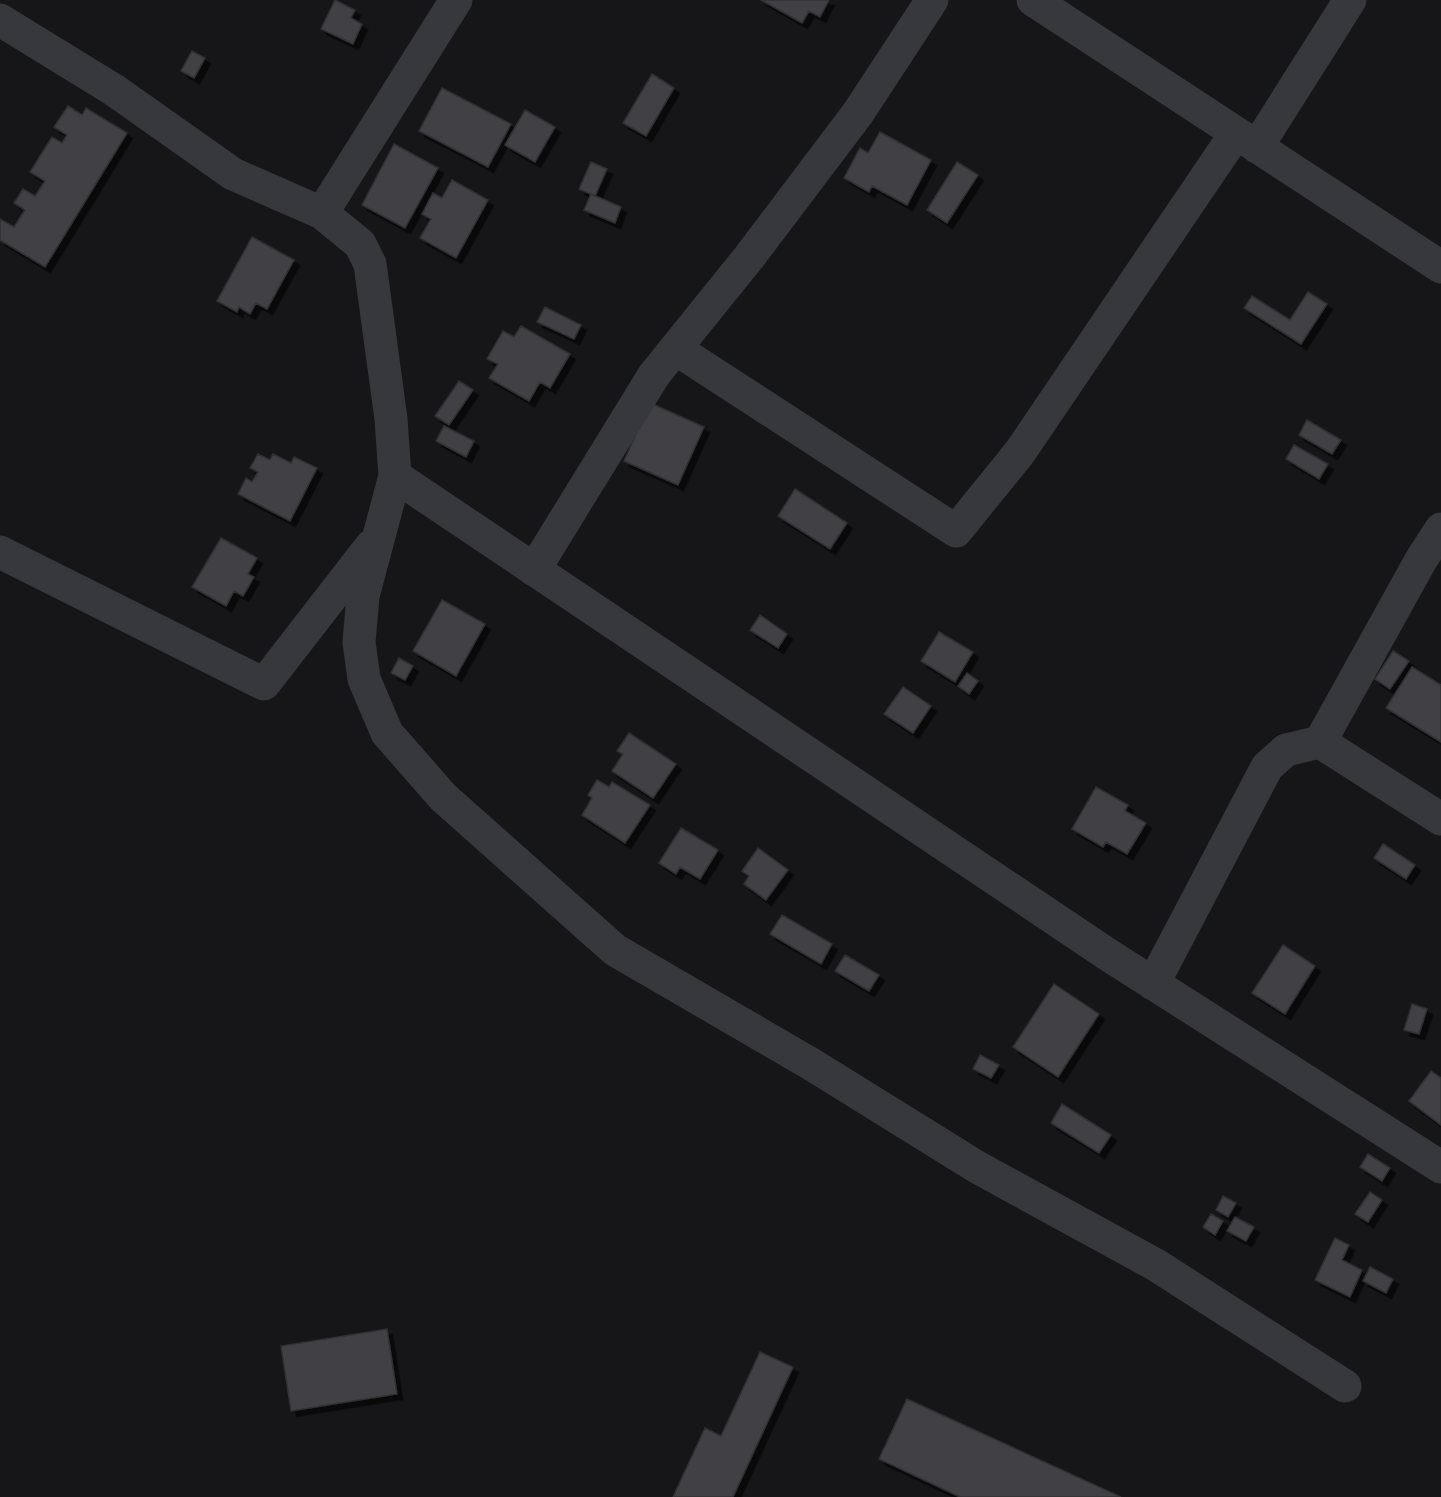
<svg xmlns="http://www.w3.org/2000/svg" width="1441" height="1497" viewBox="0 0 1441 1497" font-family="Karla,sans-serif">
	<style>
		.building { fill: #404145; stroke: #303034; stroke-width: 1.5; filter: url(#shadow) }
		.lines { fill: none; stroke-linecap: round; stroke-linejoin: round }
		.minor { stroke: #37383d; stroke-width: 33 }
	</style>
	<defs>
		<filter id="shadow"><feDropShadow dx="5.5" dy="5.5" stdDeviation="0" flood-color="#0009"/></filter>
	</defs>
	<rect width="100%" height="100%" fill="#161618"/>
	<path class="building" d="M335,0L355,10L351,18L362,24L353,44L321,29Z
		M761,0H829L820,17L809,11L802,23Z
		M192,51L205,58L194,78L181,71Z
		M652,74L674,88L646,136L623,123Z
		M442,88L511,124L488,167L419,131Z
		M68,106L82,115L86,108L127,133L45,267L0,240V219L14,227L25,210L14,203L23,189L35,196L45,181L30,172L52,137L62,143L67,135L54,127Z
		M525,110L555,127L535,162L505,145Z
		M880,132L931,160L907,205L872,186L869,192L844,178L860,148L868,153Z
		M394,144L438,168L405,228L362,205Z
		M591,162L607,169L595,196L579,189Z
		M957,162L978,175L947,223L927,210Z
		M452,180L488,200L456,258L420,238L431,219L422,214L433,193L442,198Z
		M591,194L621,207L615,223L584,210Z
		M252,237L294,260L267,309L256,303L250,314L239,307L237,312L217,301Z
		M1308,292L1327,304L1301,344L1244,308L1252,296L1290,320Z
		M545,307L581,325L574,339L537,322Z
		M521,326L570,354L550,388L540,382L529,401L489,378L498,364L487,359L503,331L514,337Z
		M459,381L473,390L449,425L435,416Z
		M650,403L704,427L678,485L624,461Z
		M1307,420L1341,440L1332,454L1299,435Z
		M444,426L474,441L466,457L436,441Z
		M1294,445L1328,464L1319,479L1286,459Z
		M258,454L270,460L273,454L291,463L294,457L317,468L290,521L238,494L246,478L252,482L258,472L250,468Z
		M795,489L847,523L830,549L778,516Z
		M221,538L257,558L248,574L254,577L243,596L234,591L226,606L192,587Z
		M442,600L485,624L456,676L413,651Z
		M760,615L787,634L778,648L750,630Z
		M939,632L973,652L955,682L921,661Z
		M1393,651L1409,661L1390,689L1375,679Z
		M399,658L413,666L405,680L391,673Z
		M1412,667L1441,685V742L1386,708Z
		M967,673L978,681L969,694L958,686Z
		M903,687L931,706L913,733L884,714Z
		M629,733L676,764L653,798L612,771L623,754L617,751Z
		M597,780L609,787L612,782L650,805L625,843L582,815L592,798L588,795Z
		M1096,787L1128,805L1125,811L1146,823L1127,854L1106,842L1103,847L1072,829Z
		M681,828L718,850L700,879L680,867L676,874L659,863Z
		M1383,844L1415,865L1406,879L1374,858Z
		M758,848L788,870L766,900L744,884L749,876L742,871Z
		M782,915L832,944L821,964L770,934Z
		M1283,945L1315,966L1285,1014L1252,993Z
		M845,955L879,975L869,991L835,971Z
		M1054,984L1099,1014L1058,1077L1013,1047Z
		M1412,1004L1427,1009L1419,1034L1404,1030Z
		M980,1055L999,1065L991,1078L973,1069Z
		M1431,1071L1441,1078V1125L1409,1101Z
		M1062,1104L1111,1135L1099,1153L1051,1123Z
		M1368,1154L1390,1168L1382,1181L1360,1167Z
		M1370,1192L1382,1200L1368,1222L1355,1214Z
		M1223,1196L1236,1203L1228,1217L1216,1210Z
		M1211,1214L1223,1221L1215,1235L1203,1227Z
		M1235,1217L1254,1227L1246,1241L1227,1231Z
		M1335,1238L1349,1245L1342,1260L1362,1270L1350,1297L1315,1280Z
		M1370,1267L1393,1279L1386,1293L1363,1281Z
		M387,1329L397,1394L291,1411L281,1346Z
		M760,1352L793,1367L733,1497H673L705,1428L721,1436Z
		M907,1399L1121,1497H960L879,1459Z"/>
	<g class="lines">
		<path class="minor" d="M1033,0L1441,267
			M0,20L114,90L233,174L322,213L360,244L370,264L391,419L395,476L363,596L359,642L364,679L387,733L443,797L615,950L811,1064L977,1167L1156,1265L1345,1386
			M1257,147L1350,0
			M322,213L456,0
			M676,349L956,531L1020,452L1236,133
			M395,476L1107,954L1441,1167
			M0,552L264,684L371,546
			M534,570L654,375L750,256L858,113L932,0
			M1320,742L1441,819
			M1153,984L1267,767L1286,750L1320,742L1421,560L1441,529"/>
	</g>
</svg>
